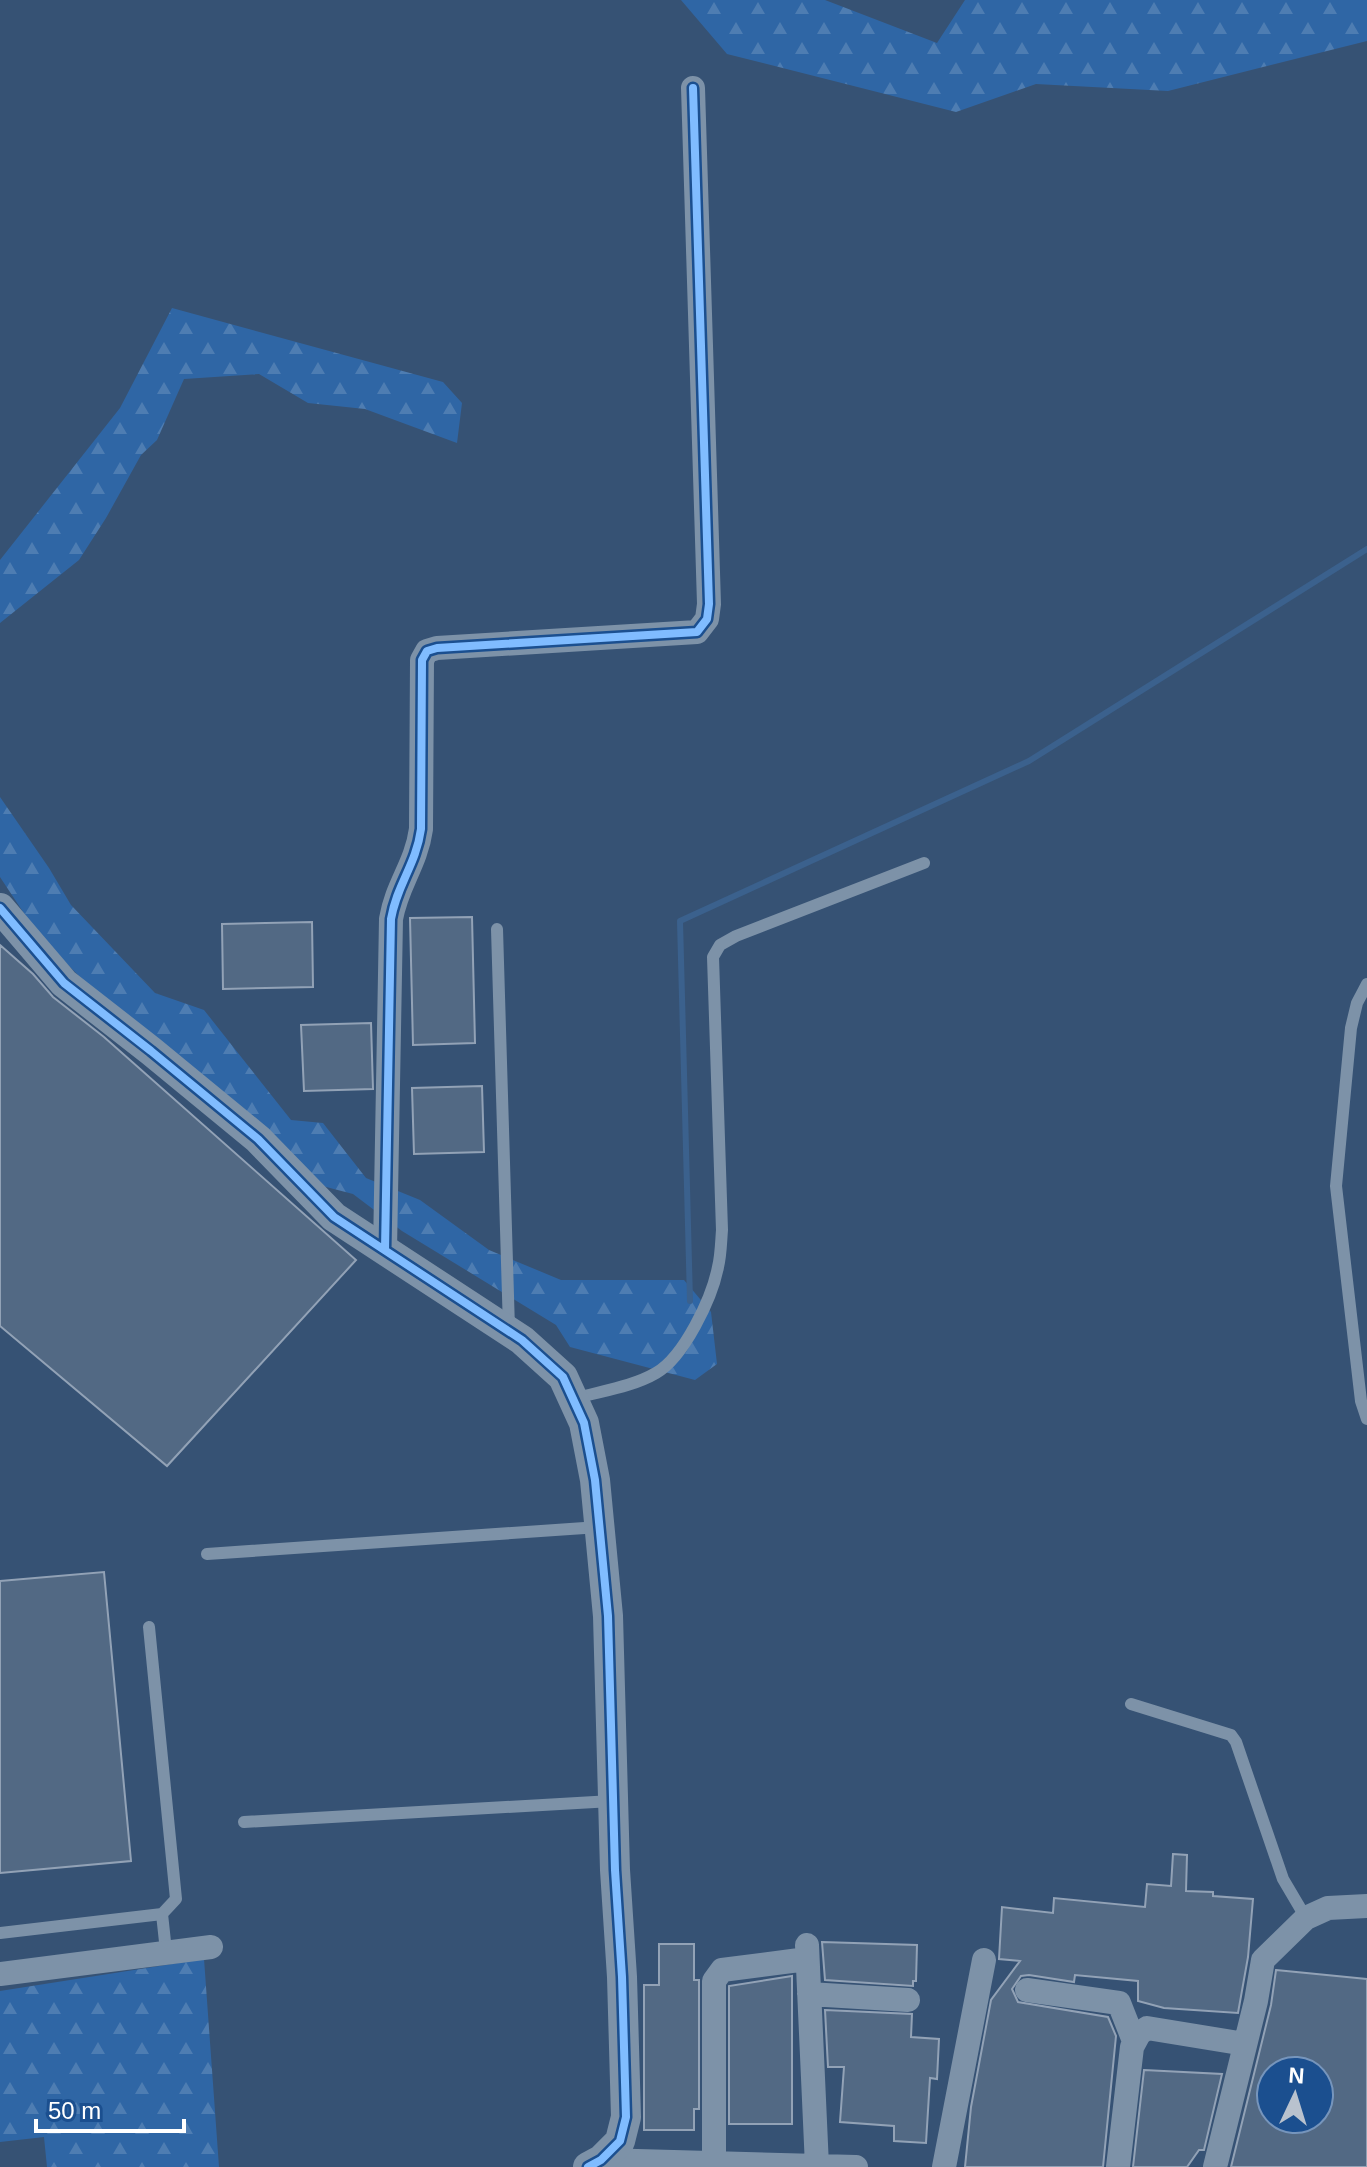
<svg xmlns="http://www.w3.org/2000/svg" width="1367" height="2167" viewBox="0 0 1367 2167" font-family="Arial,sans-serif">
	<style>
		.forest { fill: url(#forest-firs) }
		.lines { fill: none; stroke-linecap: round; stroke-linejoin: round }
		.stream { stroke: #3b618d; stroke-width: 6 }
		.building { fill: #526984; stroke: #92a2b6; stroke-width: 2; fill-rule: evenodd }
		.service { stroke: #7d92a8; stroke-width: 12 }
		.minor { stroke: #7d92a8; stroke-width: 24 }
		.tertiary { stroke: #7d92a8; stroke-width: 30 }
		.cycleway-casing { stroke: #1b4f8f; stroke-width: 13 }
		.cycleway { stroke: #80bcff; stroke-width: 8 }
	</style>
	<defs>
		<pattern id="forest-firs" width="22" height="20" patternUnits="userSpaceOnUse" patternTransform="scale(2)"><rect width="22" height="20" fill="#2f66a5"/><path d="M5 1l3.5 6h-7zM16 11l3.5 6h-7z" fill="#4e7db2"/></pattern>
	</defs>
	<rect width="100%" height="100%" fill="#365274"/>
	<path class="forest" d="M681,0H825L937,43L965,0H1367V41L1168,91L1036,84L956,112L727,54Z
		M172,308L443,382L462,403L457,443L365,409L308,403L259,374L184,379L157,440L141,455L106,518L79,560L0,623V560L120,408Z
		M0,797L49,868L71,905L155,993L204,1010L291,1120L323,1123L366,1178L420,1200L489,1250L561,1280H684L711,1312L717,1364L695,1380L570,1347L556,1325L402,1231L353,1194L311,1183L115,1012L39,936L0,877Z
		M204,1959L219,2167H47L44,2137L0,2142V1991Z"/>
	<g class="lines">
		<path class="stream" d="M690,1301L680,921L1029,761L1367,549"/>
	</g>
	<path class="building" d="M472,917L475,1043L413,1045L410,918Z
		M312,922L313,987L223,989L222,924Z
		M0,945L33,974L53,997L104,1037L356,1260L167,1466L0,1326Z
		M371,1023L373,1089L304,1091L301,1025Z
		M482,1086L484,1152L414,1154L412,1088Z
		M104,1572L131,1861L0,1873V1581Z
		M1173,1854L1187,1855L1186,1891L1213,1892V1896L1253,1899L1248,1957L1238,2013L1164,2008L1138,2001V1981L1075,1975L1074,1982L1029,1975L1021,1976L1012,1989L1018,2002L1108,2017L1116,2036L1103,2167H965L971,2107L991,2000L1020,1961L999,1959L1002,1907L1053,1913L1054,1898L1145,1907L1147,1884L1171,1886Z
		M822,1942L917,1945L916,1981H913V1986L825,1980Z
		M659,1944H694V1980H699V2109H694V2130H644V1985H659Z
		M1276,1970L1367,1979V2167H1231L1271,2005ZM1271,2071H1319V2119H1271Z
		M792,1976V2124H729V1986Z
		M825,2010L912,2014L911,2037L939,2039L937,2079L930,2078L926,2143L894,2141V2126L840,2122L844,2067H828Z
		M1144,2070L1222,2074L1204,2150H1199L1187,2167H1133Z"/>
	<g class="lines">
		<path class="service" d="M497,929L509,1329
			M1367,984L1357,1003L1351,1028L1336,1186L1361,1401L1367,1419
			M573,1399C601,1391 632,1387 656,1373C684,1357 712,1298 718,1267C721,1255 721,1242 722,1230L713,957L720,945L736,936L924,863
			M207,1554L599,1527
			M149,1627L176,1899L162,1914L166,1951
			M1131,1704L1231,1735L1236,1742L1283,1879L1306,1918
			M244,1822L612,1801
			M0,1933L162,1914"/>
		<path class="minor" d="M385,1250L391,919C397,884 416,865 421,829L422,660L427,651L437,648L697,632L707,619L709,604L693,88
			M807,1945L817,2166
			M0,1974L211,1947
			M1027,1990L1119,2003L1134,2041
			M809,1994L908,2000
			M601,2160L856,2167
			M714,2163V1981L722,1970L807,1959
			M944,2167L984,1960
			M1118,2167L1132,2047L1139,2034L1147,2028L1245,2044
			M1215,2167L1256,2001L1263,1960L1306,1918L1328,1908L1367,1906"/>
		<path class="tertiary" d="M0,908L64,983L151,1051L258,1139L334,1217L522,1340L563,1377L584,1423L595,1480L608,1616L615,1870L622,1977L626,2117L620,2141L601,2160L588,2167"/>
		<g class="cycleway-casing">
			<path id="cycleway" d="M0,908L64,983L151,1051L258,1139L334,1217L522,1340L563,1377L584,1423L595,1480L608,1616L615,1870L622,1977L626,2117L620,2141L601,2160L588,2167
				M385,1250L391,919C397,884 416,865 421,829L422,660L427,651L437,648L697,632L707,619L709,604L693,88"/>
		</g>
		<use href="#cycleway" class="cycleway"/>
	</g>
	<g transform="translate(1295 2095) rotate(4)"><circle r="38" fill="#1b4f8f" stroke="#7695bc" stroke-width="2"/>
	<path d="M0-6L14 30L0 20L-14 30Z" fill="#b9c2ce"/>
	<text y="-12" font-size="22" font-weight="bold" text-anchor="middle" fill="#ffffff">N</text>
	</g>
	<path d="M36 2119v12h148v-12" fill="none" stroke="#ffffff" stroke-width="4"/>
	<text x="48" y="2119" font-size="24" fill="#ffffff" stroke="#1b4f8f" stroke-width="6" paint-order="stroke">50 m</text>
</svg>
